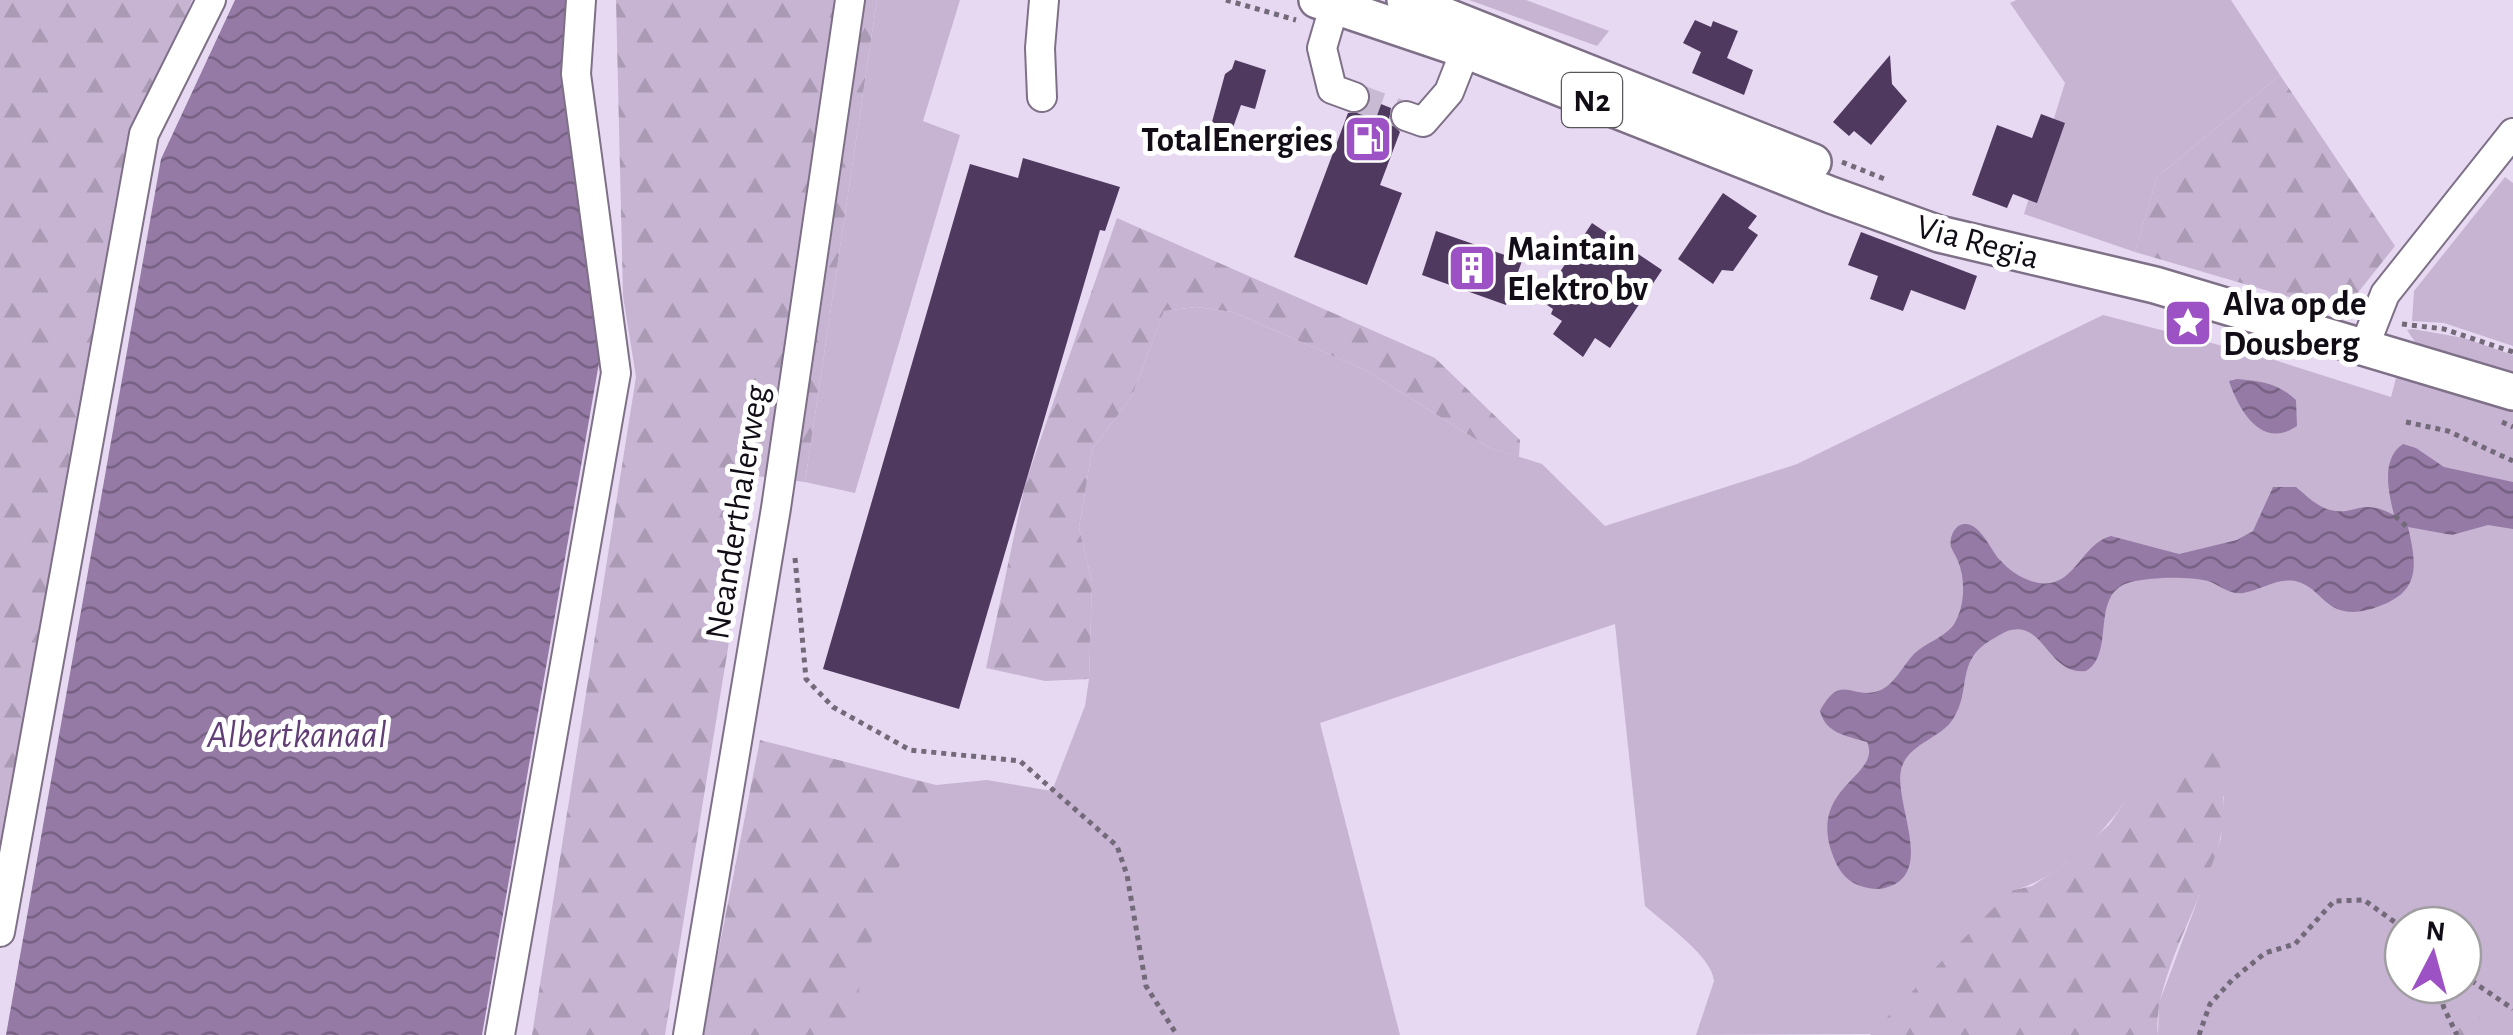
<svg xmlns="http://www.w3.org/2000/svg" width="2513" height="1035" viewBox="0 0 2513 1035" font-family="'Alegreya Sans',sans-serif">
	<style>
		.grass { fill: #c7b4d3; fill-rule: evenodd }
		.forest { fill: url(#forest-firs) }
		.water { fill: url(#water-waves) }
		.building { fill: #50395f }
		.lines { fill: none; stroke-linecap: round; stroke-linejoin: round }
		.minor-tunnel { stroke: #c8bad2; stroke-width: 28; stroke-dasharray: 28 14; stroke-linecap: butt }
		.minor-casing { stroke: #7e7087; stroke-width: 32 }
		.major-casing { stroke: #7e7087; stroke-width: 40 }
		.path { stroke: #726979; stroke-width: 5; stroke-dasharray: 5 5; stroke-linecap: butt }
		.minor { stroke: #fff; stroke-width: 28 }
		.major { stroke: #fff; stroke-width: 35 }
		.labels { text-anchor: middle; stroke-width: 10; stroke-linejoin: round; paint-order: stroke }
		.shield { fill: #fff; stroke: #58555b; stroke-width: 2.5 }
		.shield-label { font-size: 32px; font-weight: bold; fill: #110c15 }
		.poi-label { font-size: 35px; font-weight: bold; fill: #110c15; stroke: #fff; text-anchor: start }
		.street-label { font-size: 35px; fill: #110c15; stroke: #fff }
		.water-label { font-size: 38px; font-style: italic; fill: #623e77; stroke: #fff }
	</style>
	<defs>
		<pattern id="forest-firs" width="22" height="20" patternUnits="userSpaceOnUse" patternTransform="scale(2.5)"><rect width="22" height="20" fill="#c7b4d3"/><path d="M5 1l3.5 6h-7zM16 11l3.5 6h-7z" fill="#aa9ab4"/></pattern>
		<pattern id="water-waves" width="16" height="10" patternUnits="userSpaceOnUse" patternTransform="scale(2.5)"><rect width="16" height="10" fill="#947aa4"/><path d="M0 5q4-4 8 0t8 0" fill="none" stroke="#776284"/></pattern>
	</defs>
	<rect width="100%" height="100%" fill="#e8d9f3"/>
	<path class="grass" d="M877,0H960L923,121L960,135L855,493L805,482Z
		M1469,0H1526L1609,31L1597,46Z
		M2016,0H2231L2280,75L2157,177L2135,252L2024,214L2065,83L2010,3Z
		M2505,177L2513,183V346L2444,323L2412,321L2414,291Z
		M1196,307L1233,312L1367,371L1488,447L1542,464L1605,526L1797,464L2103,315L2262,356L2391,397L2400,363L2513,407V1035H2158L2159,1003L2221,838L2224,796L2124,803C2097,841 2056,879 2010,892L1874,1034L1696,1035L1714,981C1712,956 1665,924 1645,906L1615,624L1320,723L1400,1035H849L864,858L936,785L987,780L1052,791L1085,706L1089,679L1092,582L1079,528L1092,450L1132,396L1164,311ZM2403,925H2463V985H2403Z
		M2413,329L2464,338L2513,355V378L2419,348L2407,330Z"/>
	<path class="forest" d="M0,0H192L132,151L0,891Z
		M616,0H877L805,482L756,476L665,1035H532L636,377L623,296Z
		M2280,75L2395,246L2349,304L2296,299L2135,252L2157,177Z
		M1117,218L1435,358L1520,440L1519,457L1488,447L1367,371L1233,312L1196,307L1164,311L1132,396L1092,450L1079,528L1092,582L1089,679L1045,681L986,668L1025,484Z
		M760,740L936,785C898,865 861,946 852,1035H702Z
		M2202,746L2218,749C2222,780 2228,812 2219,843C2205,896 2151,984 2158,1035H1870L2010,891L2032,886L2065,864L2109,825L2124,803Z
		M2445,985L2499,1035H2457L2444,1008Z"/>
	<path class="water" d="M235,0H567L564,73L600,357L482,1035H6L161,159Z
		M2237,379C2261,381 2278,383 2296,400L2297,426C2262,450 2239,411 2229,381Z
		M2403,444L2416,448L2444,467L2513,482V529L2488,525L2452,535L2408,527C2417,566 2421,592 2377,607C2366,611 2352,614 2340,610C2322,604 2315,585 2295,581C2276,578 2261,590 2243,593C2229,595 2220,585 2208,581C2187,576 2152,577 2131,582C2088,593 2117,653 2086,671C2049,676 2044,622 2011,630C2005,631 1997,637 1991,640C1955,661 1972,690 1953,719C1942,737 1912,743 1903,764C1888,795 1940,874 1885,888C1874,891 1859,887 1849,880C1839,872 1834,860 1830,847C1813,785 1882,775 1867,742C1847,736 1826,734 1820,711C1841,672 1851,700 1878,691C1894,686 1903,665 1915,653C1926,643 1942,638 1952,627C1965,610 1966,580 1958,561C1956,556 1953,552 1951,547C1949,538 1954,525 1964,524C1980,522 1991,551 2000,560C2009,570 2019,577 2031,581C2074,595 2078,545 2111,536L2179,554L2237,540L2253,531L2273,487H2296C2307,496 2316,506 2330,510C2358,516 2359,497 2394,515C2389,494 2380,459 2403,444Z"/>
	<path class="building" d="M1695,20L1711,27L1713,21L1738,31L1727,58L1753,70L1744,95L1692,73L1701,52L1683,43Z
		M1890,55L1892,84L1907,101L1871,145L1854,131L1849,136L1833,122Z
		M1235,60L1266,70L1255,109L1241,105L1229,139L1209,133L1225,74L1232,69Z
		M1371,100L1391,108L1389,120L1400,132L1380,185L1402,193L1367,285L1294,257L1348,113L1364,111Z
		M2041,114L2065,123L2037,203L2013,194L2007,208L1972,195L1997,125L2032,138Z
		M1023,158L1120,187L1105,231L1100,230L959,709L823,669L970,164L1018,178Z
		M1723,193L1757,216L1748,228L1758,235L1733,271L1722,270L1713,284L1678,259Z
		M1592,223L1662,270L1610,348L1595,338L1583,357L1553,334L1562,321L1551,314L1553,309L1541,301Z
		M1436,231L1522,261L1506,305L1422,275Z
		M1861,232L1977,276L1965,310L1911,290L1903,311L1870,299L1878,276L1848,265Z"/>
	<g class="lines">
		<path class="minor-tunnel" d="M1354,97L1406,116"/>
		<g class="minor-casing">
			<path id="minor" d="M1336,0L1322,48L1332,89L1354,97
				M1042,97L1040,48L1044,0
				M1406,116L1423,122L1449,92L1473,31
				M2365,345L2385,294L2513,133
				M0,932L144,134L211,0
				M500,1035L616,373L576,74L581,0
				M688,1035L776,508L850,0"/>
		</g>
		<g class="major-casing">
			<path id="major" d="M1317,0L1465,50L1831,195L1939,234L2155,285L2513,392
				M1405,0L1813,162"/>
		</g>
		<path class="path" d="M1226,0L1296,20
			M1842,162L1887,180
			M2402,324L2444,329L2513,352
			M2406,422L2448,431L2513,461
			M2502,422L2513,427
			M2395,516L2407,527
			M795,558L806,679L833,707L910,750L1020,761L1117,846L1127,875L1146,986L1177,1035
			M2463,975L2513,1009
			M2437,985L2444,1008L2457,1035
			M2199,1035L2210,1004L2232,980L2265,953L2295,944L2334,901L2364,900L2403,928"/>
		<use href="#minor" class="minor"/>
		<use href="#major" class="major"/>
	</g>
	<defs>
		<g id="fuel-square" transform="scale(2.5)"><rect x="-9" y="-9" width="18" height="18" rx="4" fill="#9c51c4" stroke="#fff"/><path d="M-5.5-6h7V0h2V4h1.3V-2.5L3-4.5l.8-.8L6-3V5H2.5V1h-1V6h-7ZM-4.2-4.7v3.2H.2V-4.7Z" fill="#fff"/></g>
		<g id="building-square" transform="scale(2.5)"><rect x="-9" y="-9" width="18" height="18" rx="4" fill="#9c51c4" stroke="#fff"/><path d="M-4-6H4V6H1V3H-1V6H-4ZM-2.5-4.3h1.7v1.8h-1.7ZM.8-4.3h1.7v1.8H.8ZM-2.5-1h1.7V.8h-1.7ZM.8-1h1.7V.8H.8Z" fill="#fff"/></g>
		<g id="sight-square" transform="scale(2.5)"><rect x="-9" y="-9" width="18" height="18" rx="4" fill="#9c51c4" stroke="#fff"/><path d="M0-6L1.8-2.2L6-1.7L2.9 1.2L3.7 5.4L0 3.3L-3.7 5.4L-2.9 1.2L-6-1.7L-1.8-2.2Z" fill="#fff"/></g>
	</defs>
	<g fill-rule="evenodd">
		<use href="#fuel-square" x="1368" y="139"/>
		<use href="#building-square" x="1472" y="268"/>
		<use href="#sight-square" x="2188" y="323"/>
	</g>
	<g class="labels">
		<rect class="shield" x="1562" y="73" width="60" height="54" rx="8"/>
		<g class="shield-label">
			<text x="1592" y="111">N2</text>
		</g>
		<g class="poi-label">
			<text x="1333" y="151" text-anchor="end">TotalEnergies</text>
			<text x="1507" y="260">Maintain<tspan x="1507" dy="40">Elektro bv</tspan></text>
			<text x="2223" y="315">Alva op de<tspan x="2223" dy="40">Dousberg</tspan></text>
		</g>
		<g class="street-label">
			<text transform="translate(1978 241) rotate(15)" y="12">Via Regia</text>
			<text transform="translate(736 512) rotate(-81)" y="12">Neanderthalerweg</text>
		</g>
		<g class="water-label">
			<text x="297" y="747">Albertkanaal</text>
		</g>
	</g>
	<g transform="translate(2433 955) rotate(6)"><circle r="48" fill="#ffffff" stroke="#a09ea1" stroke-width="2.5"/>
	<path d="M0-8L18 38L0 25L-18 38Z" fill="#9c51c4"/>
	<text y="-15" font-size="28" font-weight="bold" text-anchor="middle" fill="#110c15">N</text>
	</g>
</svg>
